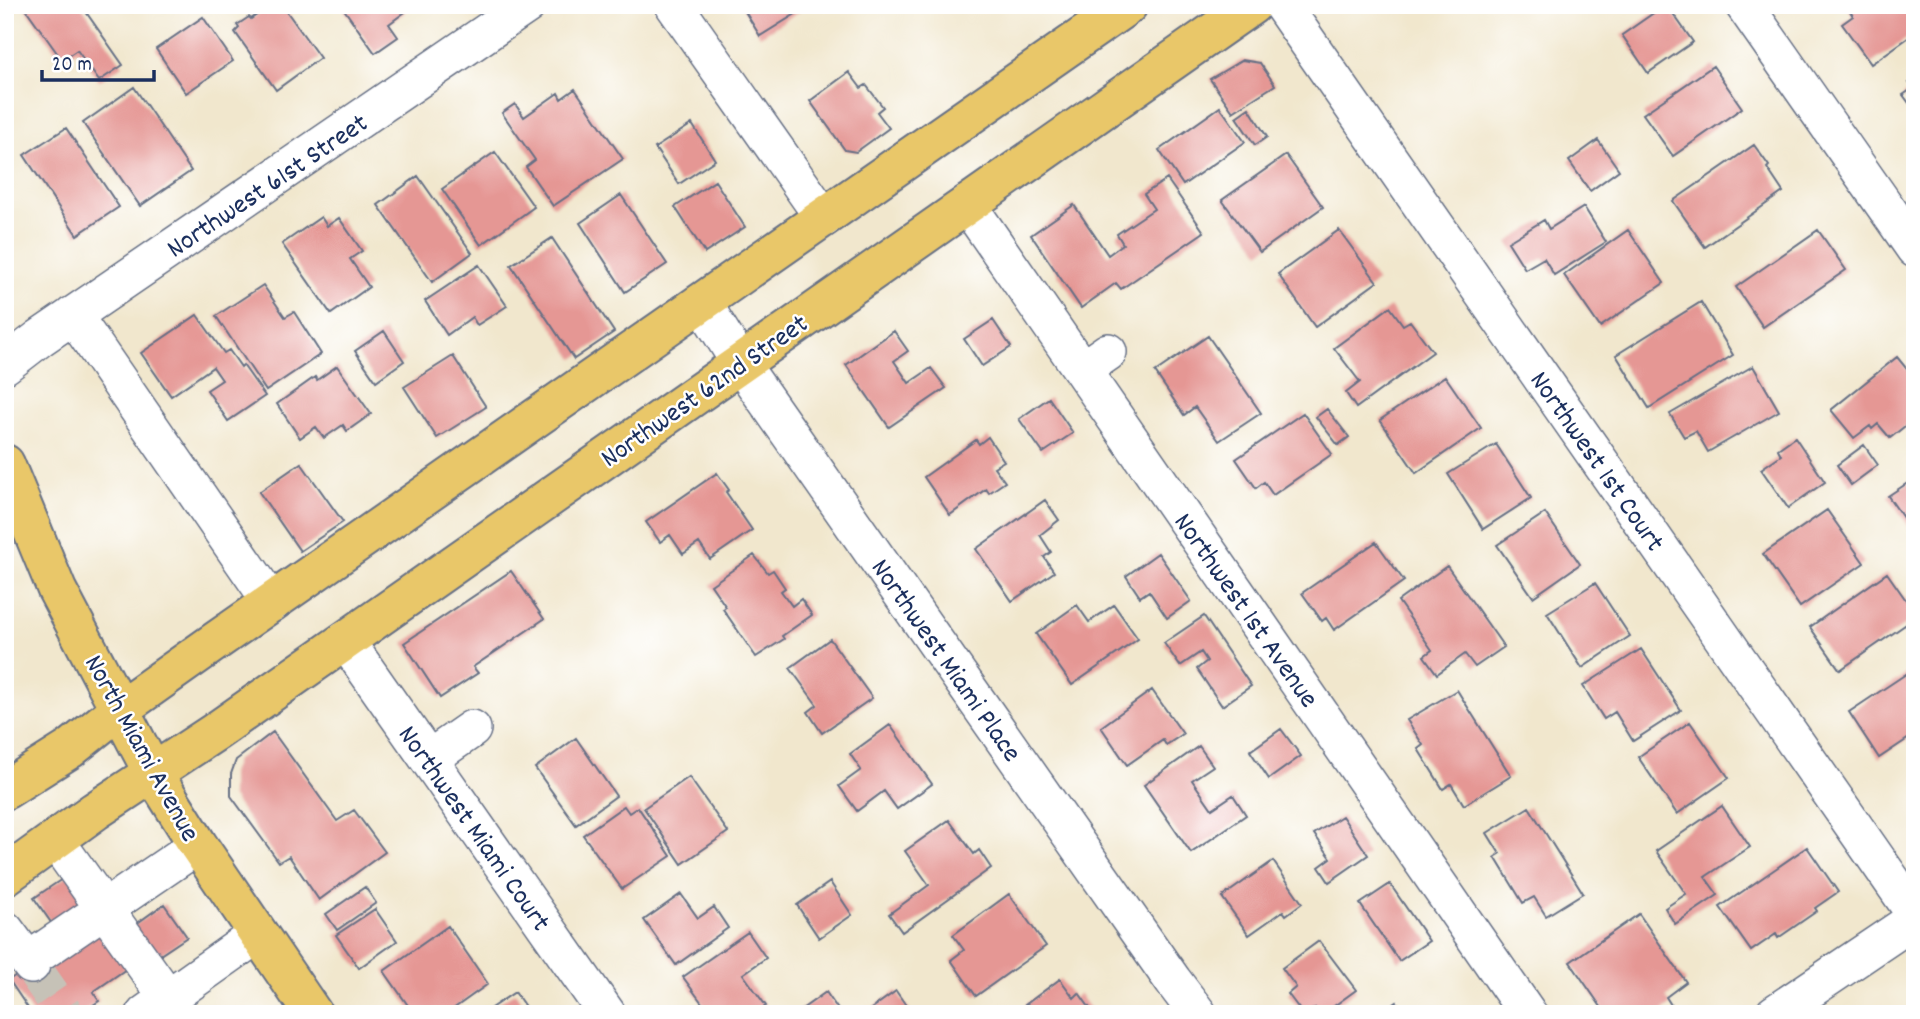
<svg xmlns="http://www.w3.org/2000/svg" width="1920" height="1019" viewBox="0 0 1920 1019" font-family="Dekko,sans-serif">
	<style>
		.building { fill: #e59794 }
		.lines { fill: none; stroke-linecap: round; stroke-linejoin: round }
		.minor-tunnel { stroke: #c6c2b7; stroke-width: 37; stroke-dasharray: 37 18; stroke-linecap: butt }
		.minor-casing { stroke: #666f85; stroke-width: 40 }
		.major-casing { stroke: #666f85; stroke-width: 42 }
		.minor { stroke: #fff; stroke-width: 37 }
		.major { stroke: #e9c769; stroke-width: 38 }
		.labels { text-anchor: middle; stroke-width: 5; stroke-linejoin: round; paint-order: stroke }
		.street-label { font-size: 28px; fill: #1b2f5e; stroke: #fff }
	</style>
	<rect width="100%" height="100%" fill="#fff"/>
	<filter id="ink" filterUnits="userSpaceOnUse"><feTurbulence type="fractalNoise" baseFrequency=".0143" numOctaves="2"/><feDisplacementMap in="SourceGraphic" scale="14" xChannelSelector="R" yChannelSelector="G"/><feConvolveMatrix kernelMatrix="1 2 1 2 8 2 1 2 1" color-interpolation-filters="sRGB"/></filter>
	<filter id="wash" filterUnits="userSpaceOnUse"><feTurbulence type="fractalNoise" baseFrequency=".00686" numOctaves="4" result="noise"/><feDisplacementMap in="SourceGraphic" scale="28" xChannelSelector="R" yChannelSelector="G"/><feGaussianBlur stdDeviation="1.57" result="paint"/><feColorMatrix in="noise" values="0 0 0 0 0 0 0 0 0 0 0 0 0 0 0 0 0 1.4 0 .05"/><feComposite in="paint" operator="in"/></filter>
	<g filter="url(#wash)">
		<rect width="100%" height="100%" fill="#f1e7cd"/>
		<g id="blocks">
			<path class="building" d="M23,5H81L123,65L99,81L77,50L62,60Z
				M265,5H282L320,58L276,90L235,32L239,28L237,25L249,17L251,19L267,8Z
				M341,5H400L405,12L389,24L398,37L375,53Z
				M741,5H810L760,36Z
				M1665,5H1667L1693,42L1648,73L1622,35Z
				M1846,5H1915V33L1871,64L1842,24L1853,16Z
				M203,17L233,61L186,93L156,49Z
				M1242,60L1260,63L1275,85L1233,112L1210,79Z
				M1713,66L1742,108L1673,156L1643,114Z
				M849,72L861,88L866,85L883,107L877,112L889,128L856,152L845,150L810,101Z
				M1915,80V111L1903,95L1913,88L1909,83Z
				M134,87L191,171L140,206L83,123Z
				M575,89L623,159L553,206L526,167L535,160L502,113L515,104L524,117L558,93L561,99Z
				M1220,107L1245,142L1183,185L1159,150Z
				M1249,108L1267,137L1255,145L1236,117Z
				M692,124L715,160L679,184L655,148Z
				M66,128L119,207L77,235L24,155Z
				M1598,140L1619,170L1590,191L1569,161Z
				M1754,145L1769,166L1767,168L1783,192L1705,247L1673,201Z
				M495,152L534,207L481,245L442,189Z
				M1286,155L1323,207L1260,252L1222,200Z
				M418,176L472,253L432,282L378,205Z
				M1167,179L1204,232L1121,289L1116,283L1081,308L1031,235L1074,205L1108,255L1123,244L1117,234L1154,209L1144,194Z
				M715,181L745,227L705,253L675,207Z
				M621,195L667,264L625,292L580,223Z
				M1584,207L1606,242L1554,275L1544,258L1525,269L1508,242L1544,220L1549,229Z
				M321,217L327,226L339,218L362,251L350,259L369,287L331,314L282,244Z
				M1339,230L1377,282L1315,327L1278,274Z
				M1628,230L1664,283L1600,327L1564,275Z
				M1818,230L1846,270L1763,327L1736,287Z
				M552,238L614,332L574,359L511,265Z
				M479,265L507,306L477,325L472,317L447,335L425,301Z
				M263,285L285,317L294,312L321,354L266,391L216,316Z
				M1701,302L1733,355L1649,408L1616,355Z
				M1390,307L1403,325L1410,321L1433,352L1356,408L1346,393L1360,382L1334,348Z
				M197,315L224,353L229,350L241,367L243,365L265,396L228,421L207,390L222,380L213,367L171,396L141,353Z
				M993,320L1011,347L982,366L964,339Z
				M384,331L404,361L376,381L355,351Z
				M894,331L908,351L894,361L909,383L931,368L946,388L889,427L846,365Z
				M1208,336L1261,413L1219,441L1195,407L1184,415L1155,372Z
				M453,356L486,407L437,438L404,387Z
				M1897,357L1915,379V418L1890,438L1878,424L1872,429L1870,426L1854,438L1831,410Z
				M337,366L371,414L347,431L343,425L324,438L316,427L300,438L277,404L315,377L317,380Z
				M1753,366L1779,411L1708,452L1696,431L1684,437L1670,414Z
				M1445,376L1481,428L1416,473L1380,420Z
				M1049,398L1073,433L1043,453L1019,419Z
				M1327,409L1349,437L1338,445L1316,417Z
				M1303,413L1332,454L1273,495L1264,482L1256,488L1236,459Z
				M988,437L1004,461L994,467L1005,482L989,493L986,489L950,515L924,477L976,440L979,444Z
				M1795,437L1825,482L1788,508L1761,469L1781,455L1778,449Z
				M1496,444L1531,498L1483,529L1448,474Z
				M1864,445L1878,465L1851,485L1837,465Z
				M301,463L343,522L300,551L259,492Z
				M717,473L729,490L726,492L752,530L710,559L699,543L683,554L670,535L660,542L646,522Z
				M1915,478V535L1888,496Z
				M1045,500L1059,520L1040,535L1051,552L1044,557L1054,572L1012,601L976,549Z
				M1827,510L1864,563L1800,607L1763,554Z
				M1545,513L1580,564L1533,597L1497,545Z
				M1376,542L1404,581L1334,630L1326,618L1322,621L1302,593Z
				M1158,553L1191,601L1167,618L1149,591L1140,597L1126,576Z
				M754,555L768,573L773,570L785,588L781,591L792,606L801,599L812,615L782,636L784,639L756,657L723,609L726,607L711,585Z
				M1447,566L1504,647L1475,667L1465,654L1437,674L1424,656L1432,650L1398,601Z
				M511,571L544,619L473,667L478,673L440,698L404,643Z
				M1887,573L1915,613V618L1840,670L1810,627Z
				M1595,583L1630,636L1582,668L1547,613Z
				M1077,605L1089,622L1114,605L1138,639L1072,685L1036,634Z
				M1204,616L1251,686L1222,706L1197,669L1207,661L1201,652L1180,666L1164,643Z
				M830,639L872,698L822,733L808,712L817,705L790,668Z
				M1641,649L1681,710L1633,741L1615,712L1604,719L1583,686Z
				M1915,668V734L1879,758L1849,712Z
				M1152,690L1183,734L1166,745L1163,740L1127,765L1101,727Z
				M1457,690L1511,776L1464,805L1451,784L1443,789L1418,749L1423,745L1407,720Z
				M1690,722L1729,778L1677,814L1638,757Z
				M890,725L932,784L897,809L884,791L857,811L839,786L861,770L850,754Z
				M1281,729L1301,756L1269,779L1250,751Z
				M273,732L337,821L354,810L385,852L319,900L289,856L279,862L231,796V774L236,760Z
				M576,738L616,796L576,825L535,768Z
				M1199,746L1213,766L1192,780L1212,809L1233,795L1246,815L1191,853L1144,785Z
				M689,777L728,832L682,864L644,808Z
				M624,806L629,813L638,807L671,856L622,889L583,835Z
				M1722,806L1750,847L1705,877L1718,895L1675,924L1665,908L1686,894L1656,851Z
				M1529,807L1583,893L1546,916L1534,897L1523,903L1495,857L1500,854L1487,833Z
				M1342,816L1368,855L1329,882L1319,867L1331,858L1314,834Z
				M949,820L974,854L979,850L991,868L902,932L889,914L929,885L905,851Z
				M1807,847L1838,892L1815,908L1817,911L1778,938L1776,934L1751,951L1720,907Z
				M1273,861L1302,903L1286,915L1283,911L1249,935L1222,897Z
				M68,875L91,907L57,931L34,898Z
				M830,882L852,915L819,938L797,905Z
				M1390,884L1429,941L1399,961L1360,904Z
				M365,887L376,903L337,930L326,914Z
				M681,894L698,918L714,907L728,928L676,965L644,920Z
				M1009,894L1046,946L976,996L951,960L964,950L953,935Z
				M164,904L187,937L154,959L132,927Z
				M375,909L397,941L359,968L336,935Z
				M1639,914L1686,982L1666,997L1671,1005L1658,1014H1606L1570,962Z
				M448,926L488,984L446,1014H414L384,971Z
				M104,930L129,967L93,992L99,1001L80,1014H32L9,980L63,943Z
				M748,932L766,958L743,974L766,1006L754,1014H710L683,977Z
				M1319,941L1356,990L1323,1014H1319L1315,1008L1306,1014H1303L1288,994L1296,987L1282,968Z
				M1060,979L1074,998L1079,993L1094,1014H1031L1025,1005Z
				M896,991L912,1014H864Z
				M515,992L530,1014H495L491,1008Z
				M826,992L841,1014H795Z
				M1397,1002L1406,1014H1380Z"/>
		</g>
	</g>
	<g filter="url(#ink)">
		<use href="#blocks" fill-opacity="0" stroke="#666f85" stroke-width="2"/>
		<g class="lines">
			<path class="minor-tunnel" d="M31,965L65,1014"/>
			<g class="minor-casing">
				<path id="minor" d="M674,5L824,218
					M1282,5L1915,914
					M1744,5L1915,249
					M967,204L1528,1014
					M702,302L740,363L1173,981L1198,1014
					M73,315L272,603
					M5,365L40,338L527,5
					M1082,370L1108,352
					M345,640L607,1014
					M429,759L472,729
					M56,841L168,998
					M5,930L31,965
					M28,961L198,845
					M145,1014L258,934
					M1774,1014L1915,919"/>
			</g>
			<g class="major-casing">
				<path id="major" d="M5,464L57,590L153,773L198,845L313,1014
					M5,790L70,749L120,709L216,641L1128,5
					M5,876L95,811L215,732L1252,5"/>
			</g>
			<use href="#minor" class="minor"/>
			<use href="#major" class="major"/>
		</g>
	</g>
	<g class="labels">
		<g class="street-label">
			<text transform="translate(266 184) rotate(-34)" y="10">Northwest 61st Street</text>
			<text transform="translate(703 389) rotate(-35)" y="10">Northwest 62nd Street</text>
			<text transform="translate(1599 460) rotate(55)" y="10">Northwest 1st Court</text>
			<text transform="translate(1248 609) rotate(55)" y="10">Northwest 1st Avenue</text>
			<text transform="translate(948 659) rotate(55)" y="10">Northwest Miami Place</text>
			<text transform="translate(144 747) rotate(61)" y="10">North Miami Avenue</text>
			<text transform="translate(476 827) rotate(55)" y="10">Northwest Miami Court</text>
		</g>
	</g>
	<rect width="1920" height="1019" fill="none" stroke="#fff" stroke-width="28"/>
	<path d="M42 70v10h112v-10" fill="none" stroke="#1b2f5e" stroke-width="3.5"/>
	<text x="52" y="70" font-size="21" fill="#1b2f5e" stroke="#ffffff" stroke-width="5" paint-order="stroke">20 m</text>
</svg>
